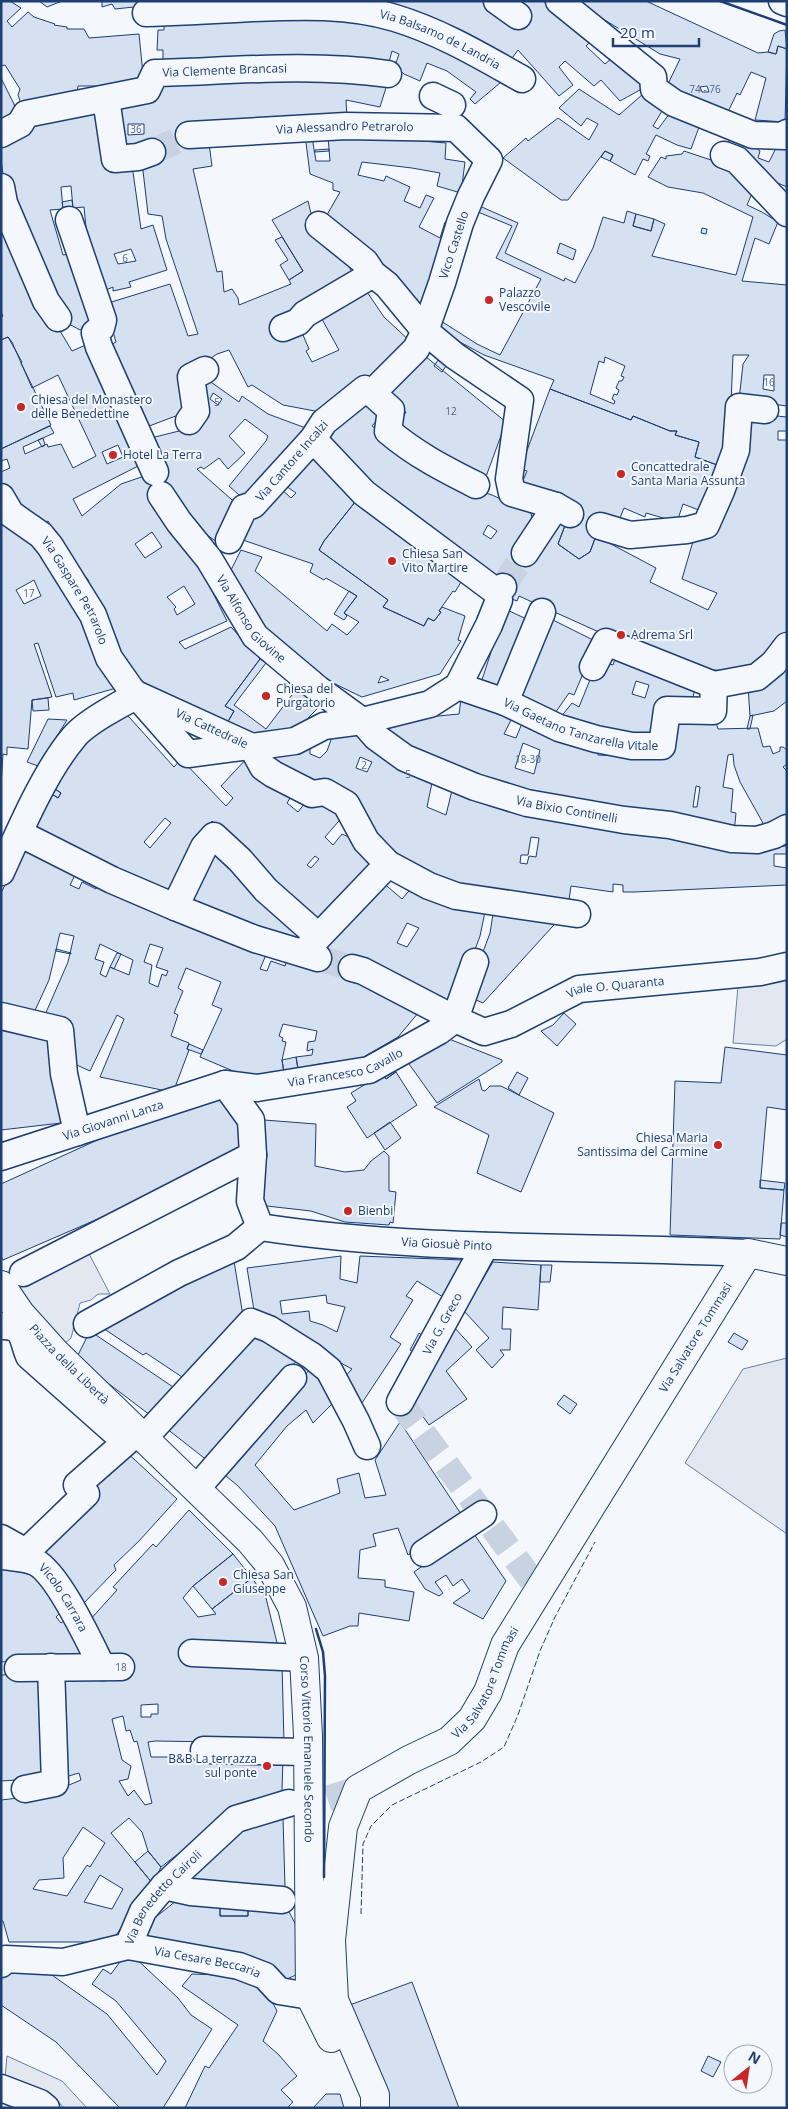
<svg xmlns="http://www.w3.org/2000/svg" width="788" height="2109" viewBox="0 0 788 2109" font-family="'Open Sans',sans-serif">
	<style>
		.parking { fill: #e3e8f0; stroke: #687fa3 }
		.building { fill: #d5e0f0; stroke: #1d3f73; fill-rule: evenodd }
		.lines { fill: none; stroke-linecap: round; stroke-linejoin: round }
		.street-tunnel { stroke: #c9d2e0; stroke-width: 26; stroke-dasharray: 26 13; stroke-linecap: butt }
		.street-casing { stroke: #1d3f73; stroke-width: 29 }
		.secondary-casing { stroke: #1d3f73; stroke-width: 30 }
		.street { stroke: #f4f7fb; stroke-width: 26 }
		.secondary { stroke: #f4f7fb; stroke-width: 28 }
		.fence { stroke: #1d3f73; stroke-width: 1; stroke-dasharray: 6 2.5; stroke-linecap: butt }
		.wall { stroke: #1d3f73; stroke-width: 2.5 }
		.poi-dot { fill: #c62828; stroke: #f4f7fb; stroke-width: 2 }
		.labels { text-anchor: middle; stroke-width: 4; stroke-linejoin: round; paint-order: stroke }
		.number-label { font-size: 10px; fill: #4b6792 }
		.street-label { font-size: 12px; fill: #1d3f73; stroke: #f4f7fb }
		.poi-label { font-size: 12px; fill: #1d3f73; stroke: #f4f7fb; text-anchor: start }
	</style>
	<rect width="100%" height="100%" fill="#f4f7fb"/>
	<path class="parking" d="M787,979V1039L776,1046L733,1043L738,986Z
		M85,1246L110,1294H98L91,1300L80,1303L71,1338L58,1349L9,1281Z
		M787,1358V1534L685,1463L743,1369Z
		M7,2056L62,2081L87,2108H64L55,2098L5,2078Z"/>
	<path class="building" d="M1,1H10L21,8L7,21L12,27L28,12L34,17L55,24L54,25L67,27V29H84L89,38L139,34L144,84L101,95V86H78L76,100L24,112L18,95L20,89L5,65L1,66Z
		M39,1H62L47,7Z
		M102,1H543L590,42L586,46L605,64L611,59L619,62L636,81L640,78L647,86L620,101L601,80L594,86L565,61L559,67L573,85L559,96L518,50L507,65L387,12L153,5L115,9L112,4L102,7Z
		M574,1H646L758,53L768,52L776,54L778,46L787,49L785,122L755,120L766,78L751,72L740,95L737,93L727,114L664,92L680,59L660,54Z
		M164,13L402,23L507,77L475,104L470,99L476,92L447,71L427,63L420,81L404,74L395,66L399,54L392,51L389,62L163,67V50H157L158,30H164Z
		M785,30L787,49L778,46L776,54L768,52L774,34L779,31Z
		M211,74L360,75L388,81L380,107L346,100L347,119L187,126L190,144L209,143L212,166L193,169L217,272L222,271L224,292L232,289L238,298L239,305L291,284L289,280L303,271L272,220L308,201L313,222L309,225L341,255L357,279L293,314L295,318L274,326L278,336L300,328L309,349L306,351L312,362L339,350L318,312L363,286L384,317L412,343L335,407L328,411L324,408L320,412L283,405L252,385L248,387L229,350L217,354L199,366L184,370L189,409L200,404L195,385L208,380L239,402L242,396L268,414L311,430L295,442L301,448L248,503L229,486L266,441L268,436L245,419L229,436L245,453L228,469L219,458L204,469L201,467L197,469L240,507L220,544L182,518L167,492L154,497L192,551L227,621L179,642L185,649L231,627L260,659L225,706L234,711L226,725L195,708L192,712L145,684L143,687L113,660L111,646L100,621L106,615L82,586L89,581L67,553L48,521L41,525L16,509L12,510L1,486V472L10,468L7,459L1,461V449L50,426L54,433L23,447L25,454L47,444L48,447L61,444L73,468L96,456L58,375L32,388L12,342L8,337L1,340V317L3,316L1,312V216L17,245L41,303L51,316L72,351L88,344L146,462L73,499L82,516L121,484L159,471L151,438L187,429L181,414L144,428L107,347L116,342L105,304L170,284L188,336L198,334L166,239L162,216L148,214L142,162L153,159L151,146L117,155L108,114V107L127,98H155L157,78ZM152,532L162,547L145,558L135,544ZM184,586L195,604L177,615L174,609L176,607L167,597Z
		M1,78L14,104L17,120L1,129Z
		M707,86L709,92H702L700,87Z
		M579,89L619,115L643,94L665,106L653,126L658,129L673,109L702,119L691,149L677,145L656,135L646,154L650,156L648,161L643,159L635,175L610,161L613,155L605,151L568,200H561L503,158L526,138L528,141L558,118L589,140L598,124L587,118L581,126L559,108Z
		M99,111L132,165L141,229L153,225L167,270L129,282L131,287L113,291V287L106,290L88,248L84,207L73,208L71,186L61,187L63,209L50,210L63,255L75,253L94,324L80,330L69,324L5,189L1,159V140L28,127Z
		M128,124H144V134L128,135Z
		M735,133L760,151L758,158L769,162L779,142L787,145V187L771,180L726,145Z
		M341,134L446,143L445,159L465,162L461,193L437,186L440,173L412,168L362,162L358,175L384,181L386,176L410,187L404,201L420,208L426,195L434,198L419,227L440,238L445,222L454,225L423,310L323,222L340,192L333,190V183L310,174L305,135ZM312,137H328L330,161H316Z
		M329,149V151L315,152V150Z
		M605,151L613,155L610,161L601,157Z
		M684,151L732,167L753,191L747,205L762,212L778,222L769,244L755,238L742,281L787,285V406L739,400L743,364L749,355H733L729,453L746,413L787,417V633L759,673L698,669L692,704L659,741L556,723L572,703L579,707L598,660L613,665L621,642L519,596L517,601L504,596L321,438L366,394L384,412L372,426L402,448L460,485L492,495L531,513L533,524L558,519L566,523L558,544L579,559L590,552L596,536L656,568L650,582L708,610L717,593L682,579L696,531L720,466L695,457L699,442L675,435L677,431H670L633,416L631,420L550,389L554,380L484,355L432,327L475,204L518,223L505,253L564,281L565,278L575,283L593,248L603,217L624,223L627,211L636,214L633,226L651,231L654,219L665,224L652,256L736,275L753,217L703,193L668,187L648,177L661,157L666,159V156L682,154ZM605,357L625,366L621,376L624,377L622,381H619L616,388L619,390L617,395L614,394L612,399L615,401L614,404L590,394L599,361L604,363ZM488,525L497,531L491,539L483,534ZM636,681L649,685L645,698L632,694Z
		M72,200L73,208L63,209L62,202Z
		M478,212L512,226L496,258L541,279L500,355L477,344L441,321Z
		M636,214L654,219L651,231L633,226Z
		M702,228L707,229L706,234L701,233Z
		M282,237L303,271L289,280L280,265L288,260L275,240Z
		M560,243L576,250L573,260L557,253Z
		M131,249L136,261L118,264L114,254Z
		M8,337L22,362L21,363L51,425L1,449V340Z
		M453,338L461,343L442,372L434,366Z
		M420,352L506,422L484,482L394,432L406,412L383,399Z
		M764,375H774V391L763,389Z
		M550,389L631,420L633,416L670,431H677L675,435L699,442L695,457L720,466L704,512L683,504L677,522L646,513L645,517L624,508L620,518L615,521L603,516L590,552L579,559L558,544L573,504L522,483L527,471L520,469Z
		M213,393L222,399L218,405L210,399Z
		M778,431H787V440H778Z
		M43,438L45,445L42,447L38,440Z
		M118,445L123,457L107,464L102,452Z
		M313,446L359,497L324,541L319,550L388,600L383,607L424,626L428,618L434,621L441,612L439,611L442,607L465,616L458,640L461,641L440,674L362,697L329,681L266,628L241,591L231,570L241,550L262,557L255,571L327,631L332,624L347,635L359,622L344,613L357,596L326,578L324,580L310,572L313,564L237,538L247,513L259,517L281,489L291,498L296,493L279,481ZM381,676L389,680L378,683Z
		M360,496L461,582L455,592L453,591L439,611L441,612L434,621L428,618L424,626L383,607L388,600L319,550L324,541Z
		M8,517L32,536L120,687L74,700L73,693L56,697L38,643L34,644L52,697L32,700L28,749L7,747V755L3,754L1,785V524Z
		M34,580L41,596L24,604L16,590Z
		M349,591L357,596L344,613L347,616L344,620L334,614Z
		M505,609L533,622L503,696L479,689Z
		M545,616L601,644L585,669L574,695L569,693L553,716L510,698Z
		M787,655V701L774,711L750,716L748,686Z
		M260,659L304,691L303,693L318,708L295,731L257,736L226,725L234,711L225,706Z
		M266,663L298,687L266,729L234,705Z
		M48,698L49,710L33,711L32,700Z
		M461,699L515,712L504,734L516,738L525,716L597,744L598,755L640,757L657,759V753L674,713L714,715L718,729L758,728L763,747L770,746L773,754L780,751V747H783L787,750V764L783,767L787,771V822L768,832L740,782L734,765L733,754L728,755L723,787L733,789L731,812L736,813L734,833L770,847L786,846L783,838L787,836V885L634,892H623V885L613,884V892L571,886L568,907L414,874L357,817L269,768V755L310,748V754L320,758L327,751L332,737L386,721L459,714ZM433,778L453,786L446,815L427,807ZM696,786L700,787L697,807H693ZM531,837L539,838L536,857L529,856L527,864L520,863L521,855H528Z
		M120,710L129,717L174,767L181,759L226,806L233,798L221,786L249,756L290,798L287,803L298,812L312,794L345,814L325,837L333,845L342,834L353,839L374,860L312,923L212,821L200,837L173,902L32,826L49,792L58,798L61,793L52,787L71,759L108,720ZM165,818L171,823L150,848L144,842ZM315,856L319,859L311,868L307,865Z
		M753,715L750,729H747L750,716Z
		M48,719L67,720L38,766L27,762Z
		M523,743L540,750L534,774L515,768Z
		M360,757L372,762L367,772L356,768Z
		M52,787L61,793L58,798L49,792Z
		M24,847L77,871L70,885L79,889L82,882L96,889L99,882L268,950L260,969L267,971L271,961L285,966L289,954L321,942L381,881L402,899L415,884L486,907L480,936L460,991L468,993L490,933L494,908L562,916L483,1003L467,996L461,1009L424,1006L398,1037L362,1058L319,1064L298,1069L296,1057L312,1055L313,1049L307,1051L308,1042L315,1041L317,1031L283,1024L279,1036L283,1038L282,1041L286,1042L282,1060L284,1073L245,1076L200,1057L222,1009L212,1005L221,982L186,968L178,988L183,991L174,1013L178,1015L171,1036L189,1043L187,1049L189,1050L174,1090L171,1092L100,1077L124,1019L117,1015L90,1071L70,1062L44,1017L68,962L74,936L60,933L49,980L32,1017L1,1009V893ZM407,923L419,928L407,947L397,943ZM100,944L133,960L129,975L110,967L106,977L100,974L104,962L95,959ZM150,944L163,948L156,967L168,971L166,976L162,974L158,987L149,983L152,965L144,962Z
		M211,847L308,932L295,945L184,898Z
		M774,854H787V868L774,866Z
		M56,949L71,953V954L56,951Z
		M117,953L121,954L114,969L110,967Z
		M564,1013L576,1024L557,1046L541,1031L553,1025Z
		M1,1023L54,1033L61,1123L1,1130Z
		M444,1037L502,1060V1062L437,1103L404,1057Z
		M189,1044L203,1050L201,1054L187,1049Z
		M725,1047L787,1055V1110L767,1107L760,1188L784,1190L780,1239L670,1235L675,1081L721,1083Z
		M296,1057L298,1069L284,1073L282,1060Z
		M393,1067L396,1072L386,1079L382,1074Z
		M396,1072L417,1105L367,1138L347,1107L356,1101L351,1093L382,1074L386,1079Z
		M517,1072L528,1078L519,1095L508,1088Z
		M479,1079L482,1090L485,1091L490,1086H501L554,1113L521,1192L477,1173L489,1135L434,1107Z
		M220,1094L248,1141L220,1166L3,1260L1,1256V1184L104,1137Z
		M264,1120L316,1124L315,1166L345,1172L364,1170L371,1161L384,1151L389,1156V1191L396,1192L393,1223L390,1222L389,1225L345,1222L311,1211L258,1205Z
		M390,1122L401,1138L385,1150L374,1133Z
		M760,1180L785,1183L784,1190L760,1188Z
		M781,1223H787V1237L780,1235Z
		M341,1256L340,1279L357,1283L360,1256L462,1260L443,1297L417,1281L406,1296L413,1300L390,1337L401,1344L356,1412L343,1379L352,1369L255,1316L247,1268ZM326,1295L327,1303L345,1307L337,1332L323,1325L310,1321L309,1311L282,1314L280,1301Z
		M234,1261L244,1322L185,1379L146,1353L143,1355L97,1324Z
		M493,1262L541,1265L538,1310L503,1307L502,1329H511L510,1350H500L504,1355L492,1368L476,1350L489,1338L464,1311Z
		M541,1265H552L550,1282H540Z
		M454,1327L472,1347L446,1371L467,1399L429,1425L411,1400Z
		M90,1331L176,1389L150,1415L76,1359Z
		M419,1333L423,1336L414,1353L410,1350Z
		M734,1333L748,1341L742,1350L728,1342Z
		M255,1334L299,1358L208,1461L162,1425Z
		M311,1368L337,1399L313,1423L306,1410L287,1426L255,1465L294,1510L340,1493L337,1479L359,1473L365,1498L386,1495L375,1460L400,1422L463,1517L408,1555L398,1528L373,1534L376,1546L360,1550L358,1578L385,1580V1587L414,1592L409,1621L359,1613L358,1626H350L323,1636L275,1526L238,1486L220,1471Z
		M564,1395L577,1404L570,1414L557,1404Z
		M120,1446L177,1499L139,1541L114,1565L116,1570L80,1607L26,1552Z
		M189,1510L233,1554L193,1586L183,1598L198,1617L216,1614L212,1609L252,1578L266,1598L282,1663L284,1743L155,1741L148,1742L151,1757H283L282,1791L229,1815L161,1867L148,1851L142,1832L129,1818L111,1833L153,1884L111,1942H9L3,1921H1V1800L45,1795L81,1780L79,1773L62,1778L58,1672L107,1661L88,1622L117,1590L113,1587L153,1544L156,1547ZM158,1704V1714H151V1717H141V1705ZM123,1716L126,1731L130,1730L134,1742L137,1741L152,1803L145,1805L134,1790L128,1796L119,1781L128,1779L131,1766L122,1760L112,1719ZM83,1827L105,1843L90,1867L87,1865L67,1896L33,1889L39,1880L64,1878L63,1858ZM100,1875L123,1889L112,1909L84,1902Z
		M472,1531L506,1581L483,1619L453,1603L470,1591L462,1579L453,1586L446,1575L435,1582L443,1593L439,1596L425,1589L414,1572Z
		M233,1554L252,1578L212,1609L193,1586Z
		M1,1566L35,1569L86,1656L1,1662Z
		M59,1614L65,1620L61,1623L56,1617Z
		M43,1673L48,1778L1,1781V1675Z
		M283,1818L285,1887L185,1882L234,1831Z
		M148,1851L161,1867L153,1884L135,1862Z
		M176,1901L220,1903V1916H248V1904H285L301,1935L296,1975L280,1982L135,1940L147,1913L157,1916Z
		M220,1903L248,1904V1916H220Z
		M131,1954L178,1998L191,2015L212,2029L163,2108H120L56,2042L1,2005V1979L5,1972L42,1968L107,2014L157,2075L166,2061L116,2001L92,1984L103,1969L111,1974L125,1955Z
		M192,1974L222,1975L262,1982L277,2011L263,2041L279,2055L297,2076L281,2090L293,2102L287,2108H185L205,2066L209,2068L238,2025L182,1986Z
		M412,1982L459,2108H385L347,2006Z
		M708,2056L721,2062L713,2077L701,2071Z
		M326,2094H340L344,2108H313Z"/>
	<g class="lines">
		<path class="street-tunnel" d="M152,152L189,135
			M503,587L525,553
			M318,958L352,968
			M400,1402L539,1590
			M289,1803L317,1802L358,1789"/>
		<g class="street-casing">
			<g id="street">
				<path d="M497,1L518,16"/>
				<path d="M559,1L653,77L654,89L674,103L753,135L785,136L787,133"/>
				<path d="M782,1L787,3"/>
				<path id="s1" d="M146,13C181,12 217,10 252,8C300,6 349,4 395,18C441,32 481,56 522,79"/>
				<path d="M433,96L452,105"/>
				<path d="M106,99L115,159L138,157L152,152"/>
				<path id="s2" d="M1,134L20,124L26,114L147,90L155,73C231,71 311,63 388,74"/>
				<path id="s3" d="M189,135L346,126L456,128L489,160L471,196L460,223L442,283L425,331L416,349L372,393L365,389L324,422L313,439L253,505L244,508L229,540"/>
				<path d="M724,155L737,160L787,213"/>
				<path d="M1,187L4,203L46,301L58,318"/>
				<path d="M69,220L103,320L101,328L95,333L99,347L155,472"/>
				<path d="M319,225L365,262L373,274L387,285L425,331L455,356L520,400L509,479L512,493L556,506L570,514"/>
				<path d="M283,328L298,322L305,314L373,274"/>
				<path d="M372,393L391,410L388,431C415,454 444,469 476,485"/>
				<path d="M189,421L196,411L191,377L205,370"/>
				<path d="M313,439L364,493L498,593"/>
				<path id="s4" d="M161,495L179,522L209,559L255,636L318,689L362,721L376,737L405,758L475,787L527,803L624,820L670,825L732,839L757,840L774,835L787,828"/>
				<path id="s5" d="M1,497L11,514L41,535L50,546L93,615L109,658L130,688L188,754L249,746"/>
				<path d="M600,526L630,535L687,530L706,525L721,491L736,450L739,407L765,410"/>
				<path d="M525,553L556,506"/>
				<path d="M593,667L606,642L714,685"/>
				<path id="s6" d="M458,686L505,702L559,728L596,739L632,746H662L667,710L713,711L714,685L757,677L774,663L787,646"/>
				<path d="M505,702L542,612"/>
				<path d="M252,747L263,767L273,774L312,794L325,792L346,804L366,841L388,864L303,953"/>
				<path d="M19,833L112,880L175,907L255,939L318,958"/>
				<path d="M388,864L429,886L456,896L577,914"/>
				<path id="s7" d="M1,872C20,830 45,771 74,737C85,723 122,703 138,695L252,747L295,741L324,726L362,721L430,704L458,686L489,625L499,600L498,593L503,587"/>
				<path d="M175,907L204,847L214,836L240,860L266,890L318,936"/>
				<path id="s8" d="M352,968L363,971L455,1019L484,1032L511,1024L579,989L760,972L787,966"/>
				<path d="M1,1016L60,1030L64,1074L77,1132"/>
				<path d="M455,1019L475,962"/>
				<path id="s9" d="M225,1084L251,1120L253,1155L250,1201L260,1227C421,1252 586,1245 748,1253"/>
				<path id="s10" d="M1,1157L225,1084L257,1088L369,1070L439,1031L455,1019"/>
				<path d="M23,1273L253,1155"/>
				<path d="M87,1324L179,1273L236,1247L260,1227"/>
				<path d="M1,1326C25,1325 22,1340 29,1356L126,1442L77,1485L86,1494L26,1552L1,1538"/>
				<path id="s11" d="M400,1402L485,1246"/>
				<path d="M143,1439L251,1322L269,1329L312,1356L329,1370L356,1421L367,1446"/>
				<path d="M196,1489L293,1378"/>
				<path d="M424,1553L483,1514"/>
				<path id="s12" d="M4,1556C14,1558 26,1558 35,1562C58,1573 90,1643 102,1667"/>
				<path d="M192,1653L304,1658"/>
				<path d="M18,1668L121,1667"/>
				<path d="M204,1750L306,1752"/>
				<path d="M25,1789L55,1783L51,1667"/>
				<path d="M164,1886L191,1892L282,1900"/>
				<path id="s13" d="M128,1946L239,1966L265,1976L279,1991L310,1996"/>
				<path id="s14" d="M1,1964L6,1959L63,1962L128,1946L143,1911L164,1886L236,1819L289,1803"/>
				<path d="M1,2088L40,2103L46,2108"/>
			</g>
		</g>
		<g class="secondary-casing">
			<g id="secondary">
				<path id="s15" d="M1,1285L20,1313L55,1352L250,1541L270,1565L292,1607L304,1658L308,1736L310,1996L331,2038"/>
				<path id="s16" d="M375,2108V2095L334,2000L331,1940L343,1827L358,1789L409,1760L449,1741L472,1719L488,1692L505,1645L748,1253L787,1261"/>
			</g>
		</g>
		<use href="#street" class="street"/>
		<use href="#secondary" class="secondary"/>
		<path class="fence" d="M361,1914L363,1844L371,1826L392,1805L481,1762L504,1747L518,1715L540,1651L555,1617L595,1542"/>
		<path class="wall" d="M720,1L787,25
			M316,1629L323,1652L325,1676L324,1877"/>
	</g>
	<g class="poi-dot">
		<circle cx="489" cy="300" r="5"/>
		<circle cx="21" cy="407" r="5"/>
		<circle cx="113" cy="455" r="5"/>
		<circle cx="621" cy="474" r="5"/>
		<circle cx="392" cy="561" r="5"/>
		<circle cx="621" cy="635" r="5"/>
		<circle cx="266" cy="696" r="5"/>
		<circle cx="718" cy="1145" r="5"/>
		<circle cx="348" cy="1211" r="5"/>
		<circle cx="223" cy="1582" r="5"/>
		<circle cx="267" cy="1766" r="5"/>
	</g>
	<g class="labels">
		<g class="number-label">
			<text x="705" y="93">74 - 76</text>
			<text x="136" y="133">36</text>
			<text x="125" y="262">6</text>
			<text x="769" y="386">16</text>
			<text x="217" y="406">5</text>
			<text x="451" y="415">12</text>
			<text x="29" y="597">17</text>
			<text x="528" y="763">18-30</text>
			<text x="364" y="769">2</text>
			<text x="408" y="778">5</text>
			<text x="121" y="1671">18</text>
		</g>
		<g class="street-label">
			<text dy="4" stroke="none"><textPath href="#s1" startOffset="300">Via Balsamo de Landria</textPath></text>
			<text dy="4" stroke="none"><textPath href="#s2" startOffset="245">Via Clemente Brancasi</textPath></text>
			<text dy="4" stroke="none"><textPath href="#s3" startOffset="156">Via Alessandro Petrarolo</textPath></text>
			<text transform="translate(454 245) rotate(-72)" y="4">Vico Castello</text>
			<text transform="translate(292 461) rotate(-49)" y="4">Via Cantore Incalzi</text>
			<text dy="4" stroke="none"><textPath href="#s5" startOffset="122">Via Gaspare Petrarolo</textPath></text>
			<text dy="4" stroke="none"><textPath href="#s4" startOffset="154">Via Alfonso Giovine</textPath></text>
			<text dy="4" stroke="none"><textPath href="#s6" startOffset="130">Via Gaetano Tanzarella Vitale</textPath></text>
			<text dy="4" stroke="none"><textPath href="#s7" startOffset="312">Via Cattedrale</textPath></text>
			<text dy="4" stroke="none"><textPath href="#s4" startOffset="534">Via Bixio Continelli</textPath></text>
			<text dy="4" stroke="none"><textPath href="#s8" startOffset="288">Viale O. Quaranta</textPath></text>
			<text dy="4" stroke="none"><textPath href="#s10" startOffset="359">Via Francesco Cavallo</textPath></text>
			<text dy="4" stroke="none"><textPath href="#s10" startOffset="118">Via Giovanni Lanza</textPath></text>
			<text dy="4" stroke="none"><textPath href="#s9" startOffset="341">Via Giosuè Pinto</textPath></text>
			<text dy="4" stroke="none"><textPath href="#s11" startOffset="89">Via G. Greco</textPath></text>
			<text dy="4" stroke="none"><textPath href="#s16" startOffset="909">Via Salvatore Tommasi</textPath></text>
			<text dy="4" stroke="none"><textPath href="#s15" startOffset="105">Piazza della Libertà</textPath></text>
			<text dy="4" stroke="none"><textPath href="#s12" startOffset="78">Vicolo Carrara</textPath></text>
			<text dy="4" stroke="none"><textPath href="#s16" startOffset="504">Via Salvatore Tommasi</textPath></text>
			<text dy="4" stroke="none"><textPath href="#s15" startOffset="580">Corso Vittorio Emanuele Secondo</textPath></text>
			<text dy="4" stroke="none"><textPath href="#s14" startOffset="192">Via Benedetto Cairoli</textPath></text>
			<text dy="4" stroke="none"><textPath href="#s13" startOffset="81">Via Cesare Beccaria</textPath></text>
		</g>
		<g class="poi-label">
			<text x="499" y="297">Palazzo<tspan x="499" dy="14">Vescovile</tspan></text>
			<text x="31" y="404">Chiesa del Monastero<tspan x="31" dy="14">delle Benedettine</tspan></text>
			<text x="123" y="459">Hotel La Terra</text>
			<text x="631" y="471">Concattedrale<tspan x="631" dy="14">Santa Maria Assunta</tspan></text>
			<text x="402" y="558">Chiesa San<tspan x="402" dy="14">Vito Martire</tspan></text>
			<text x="631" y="639">Adrema Srl</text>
			<text x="276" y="693">Chiesa del<tspan x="276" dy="14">Purgatorio</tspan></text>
			<text x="708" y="1142" text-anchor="end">Chiesa Maria<tspan x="708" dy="14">Santissima del Carmine</tspan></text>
			<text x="358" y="1215">Bienbi</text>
			<text x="233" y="1579">Chiesa San<tspan x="233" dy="14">Giuseppe</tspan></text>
			<text x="257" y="1763" text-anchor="end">B&amp;B La terrazza<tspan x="257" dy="14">sul ponte</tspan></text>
		</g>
	</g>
	<rect width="788" height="2109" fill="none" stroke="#1d3f73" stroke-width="5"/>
	<g transform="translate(748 2069) rotate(30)"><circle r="24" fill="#f4f7fb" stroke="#9eadc5"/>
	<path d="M0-4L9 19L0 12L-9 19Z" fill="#c62828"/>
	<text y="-8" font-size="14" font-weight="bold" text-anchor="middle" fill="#1d3f73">N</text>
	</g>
	<path d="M613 38v8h86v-8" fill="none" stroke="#1d3f73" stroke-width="2.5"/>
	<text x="620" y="38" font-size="15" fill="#1d3f73" stroke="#f4f7fb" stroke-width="4" paint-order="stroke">20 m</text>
</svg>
